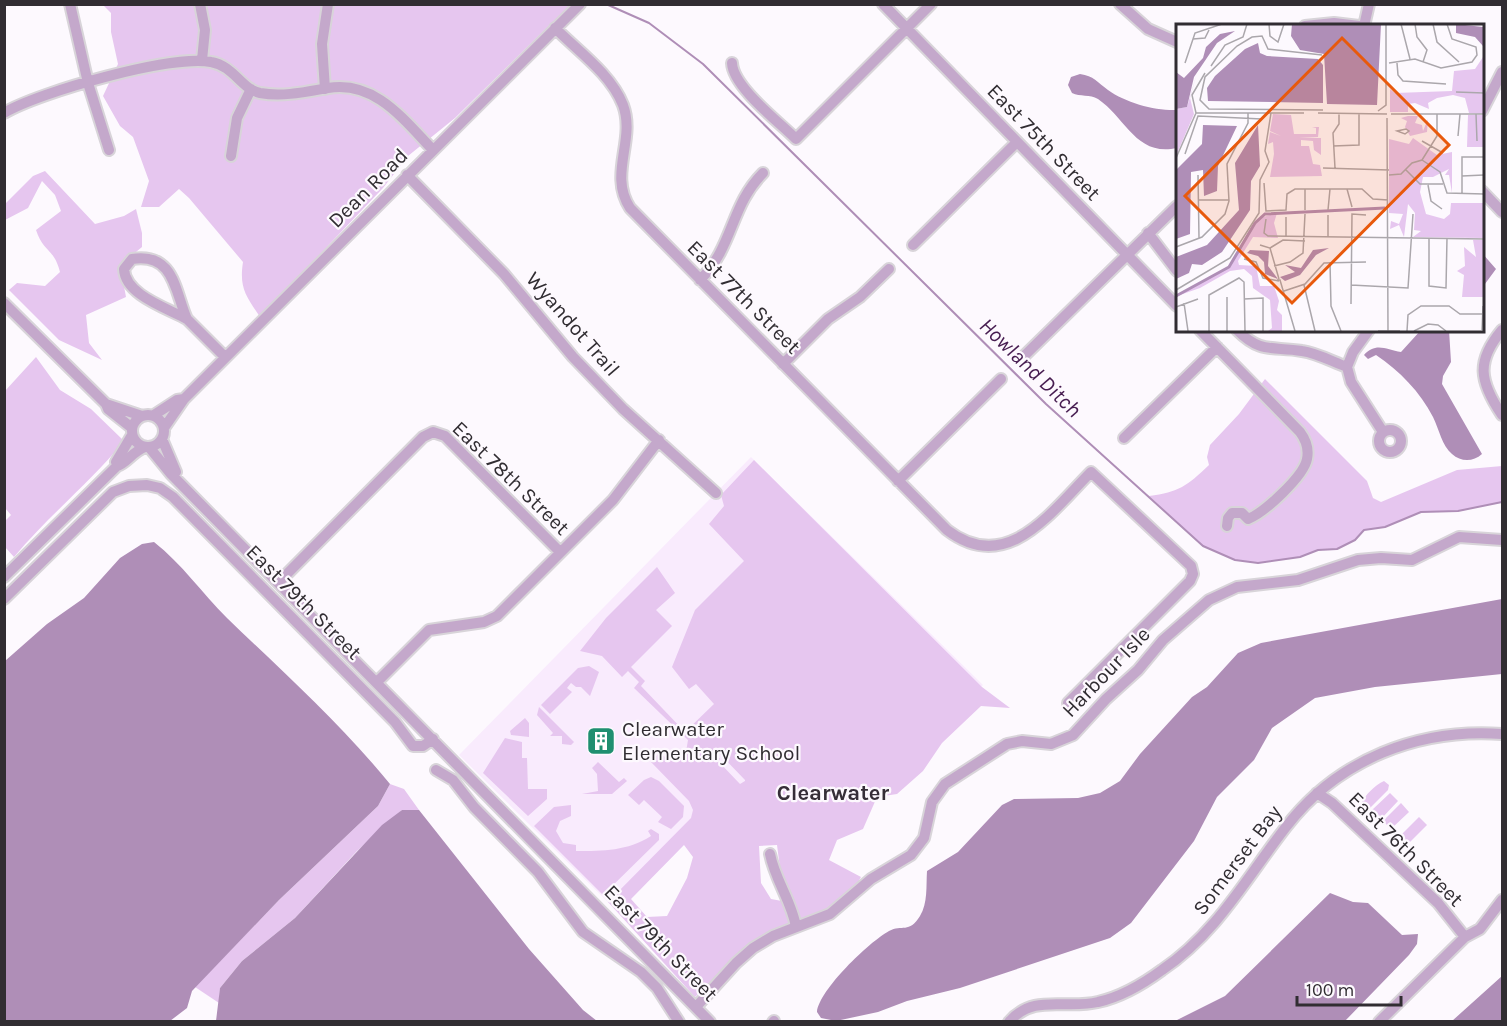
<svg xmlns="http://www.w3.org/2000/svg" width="1507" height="1026" viewBox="0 0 1507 1026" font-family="Karla,sans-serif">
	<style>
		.built { fill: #f9ebfd }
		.green { fill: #e6c6ef; fill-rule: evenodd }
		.water { fill: #af8eb7 }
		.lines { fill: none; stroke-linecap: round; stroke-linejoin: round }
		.stream { stroke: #af8eb7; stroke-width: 2 }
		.minor-casing { stroke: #d8d4d9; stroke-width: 14 }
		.minor { stroke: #c4a8cb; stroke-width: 10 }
		.labels { text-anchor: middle; stroke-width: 4.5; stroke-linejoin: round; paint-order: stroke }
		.street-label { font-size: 21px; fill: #312d32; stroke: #fdf9fe }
		.poi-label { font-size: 21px; fill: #312d32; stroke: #fdf9fe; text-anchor: start }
		.water-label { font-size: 22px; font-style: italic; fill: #471d51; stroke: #fdf9fe }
		.neighbourhood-label { font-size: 22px; font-weight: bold; fill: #362e38; stroke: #fdf9fe }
		.inset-river { fill: none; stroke: #af8eb7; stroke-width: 3 }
		.inset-road { fill: none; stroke: #aba7ac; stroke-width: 1.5 }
		.view { fill: #e8590c; fill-opacity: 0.15; stroke: #e8590c; stroke-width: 3 }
		.inset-edge { fill: none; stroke: #312d32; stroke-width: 3 }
	</style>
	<rect width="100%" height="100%" fill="#fdf9fe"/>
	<path class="built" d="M751,457L983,685L930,739L743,784L618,912L459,755Z"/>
	<path class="green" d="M103,5H570L455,118L408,156L383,188L260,317C246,296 239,288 243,262L189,198L179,189L159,207H141L149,181L133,137L120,126L103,96L118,64L111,32V13Z
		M45,171L95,224L124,216L136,209L142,233V247L120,265L126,297L86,315L89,343L102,360L59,340L9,290L17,283L45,286L60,272C54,248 43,252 36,230L61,211L55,195L42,181L28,208L5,220V204L33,176Z
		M36,357L60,390L91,409L124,441C90,483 48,516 14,557L5,547L4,522L11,515L5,508V391Z
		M1265,379L1367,481L1373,498L1381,502L1457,470L1502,466V502L1458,511L1421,512L1385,527L1364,530L1355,540L1337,549L1318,550L1300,557L1258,563L1235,560L1203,546L1149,496C1179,492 1187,486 1209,465L1207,457L1210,445L1239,414Z
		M754,460L982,687L1010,708L981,706L942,743L923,771L897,794L877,797L863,829L837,840L829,860L861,877C849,900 824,914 799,920L780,868L777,845L759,846L761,883L771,899L782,901L789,915L791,927L743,950L695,997L608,902L691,818L693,810L689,801L651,762L659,753L670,760L680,759L686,752L688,740L634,688L639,682L628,671L622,677L602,656L580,651L606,618L657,567L675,593L656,610L672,626L631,667L645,681L641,686L685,732L714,704L696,684L689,689L672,667L695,610L744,561L709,524L724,506L721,495ZM718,752L745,780V781L740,784L718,761L720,759L716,754ZM684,845L693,857L687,878L667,916L647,917L631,899Z
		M589,666L599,672L590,696L581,687H576L571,683L567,688L572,692L550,714L541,705L578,668Z
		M539,707L574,742L571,745L562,744V736H550L553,733L537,715Z
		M525,718L529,723V737L511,735L510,731Z
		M505,738L522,742V758H527L528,789H547V799L528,816L483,773Z
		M598,762L619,782L624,778L627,781L612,794H582L598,791L597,774L592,768Z
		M651,777L659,781L684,806L683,817L671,829L658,822L662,817L644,800L639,805L628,795L644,780Z
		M1384,781L1389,785L1388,790L1370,808L1368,806L1365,809L1361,804C1365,795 1375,785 1384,781Z
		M390,784L404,789L419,810H402L357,851L295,918L242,961L220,988L219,1003L195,987L279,900L378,806Z
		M1390,793L1398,801L1381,819L1372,810Z
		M1401,803L1409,812L1391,829L1383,821Z
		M571,805V816L560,821L556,831L563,843L576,845V851C604,851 627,851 651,836L648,831L651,829L659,834V840L603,895L534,826L554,807Z
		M1419,817L1427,825L1409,843L1401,835Z"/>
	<path class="water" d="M1080,74C1094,76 1097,82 1108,90C1126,103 1156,111 1177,110V148C1136,157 1126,118 1098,99C1090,94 1080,97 1072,93L1068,85L1071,77Z
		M1482,253L1496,269L1482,288Z
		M1421,330H1449L1451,362L1443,376L1442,384L1482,454C1473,462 1461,462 1452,454C1442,446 1439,429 1433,417C1420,392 1400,371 1376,355L1368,359L1364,355C1375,342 1386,349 1401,352Z
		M154,542C182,564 202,593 227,618C283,672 341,724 390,784L378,806L279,900L192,991L187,1008L170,1021H5V661L47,624L84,598L120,558L142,544Z
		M1502,599V674L1375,687L1315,698L1272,728L1254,760L1217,797L1194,841L1131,923L1110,938L960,988L907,1001L878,1012L836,1021L821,1018L817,1012C819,990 869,942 889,931C902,924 909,934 920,916C928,903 926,886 927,871L958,852L1002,805L1014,799L1078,798L1100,793L1120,781L1140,754L1192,697L1207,687L1238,653L1261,643Z
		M402,810H419L529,949L583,1010L597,1021H216L220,988L242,961L295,918L382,825Z
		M1330,893L1353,902L1368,903L1402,935L1418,934L1417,944L1409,955L1345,1021H1175L1225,996Z
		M1502,976V1021H1452Z"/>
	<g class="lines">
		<path class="stream" d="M606,4L649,23L703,64L1046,404L1203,546L1235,560L1258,563L1300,557L1318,550L1337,549L1355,540L1364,530L1385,527L1421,512L1458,511L1502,502"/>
		<g class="minor-casing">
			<path id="minor" d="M70,4L88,83L109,150
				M200,4L205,30L202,60
				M883,4L1177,306
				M1120,4L1148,29L1177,42
				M1305,26L1334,23L1359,26
				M1364,26L1369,4
				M555,28C578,51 611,74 623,105C636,140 608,174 630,208L947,530C1007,576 1051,512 1091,472L1191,566L1193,574L1190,581L1068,703
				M732,63C733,87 779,122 796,139L931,4
				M325,89L322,44L328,4
				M1482,111L1502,72
				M4,113C39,92 173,54 211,62C234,66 241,89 260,93C283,97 305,92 328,88C375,80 404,120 433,150
				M231,156L237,118L251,89
				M407,175L504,274L573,357L623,409L716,493
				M1482,191L1502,212
				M1148,233L1177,271
				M913,245L1017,142
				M132,259C175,252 175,293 187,319C167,308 125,295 124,269Z
				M700,280C734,246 730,206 763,173
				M4,303L106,404L108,409L132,428
				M187,319L225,357
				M1200,330L1300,432C1306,440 1309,449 1307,459C1304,476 1264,513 1248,519L1242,513H1232L1228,518L1227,526
				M1237,330C1261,354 1272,346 1302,351C1317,353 1333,362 1347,367
				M1369,330L1353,352L1347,367L1351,382L1383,432
				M1502,330C1476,361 1479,381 1502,415
				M1021,359L1177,206
				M783,364L828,319L860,297L889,269
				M106,404L142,416
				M132 431a16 16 0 1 1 32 0a16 16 0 1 1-32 0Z
				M154,415L177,400L184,399
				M164,428L184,399L580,4
				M1379 441a11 11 0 1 1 22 0a11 11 0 1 1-22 0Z
				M1124,438L1217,347
				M162,439L176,472
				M149,447L171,474L710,1022
				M116,462L132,435
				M898,481L1001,379
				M4,577L117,466C127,463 133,451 145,447
				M279,582L423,437L433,432L445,436L560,552
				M4,599L113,492L129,486L147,485L160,488L173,497L395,722L413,746H423L433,739
				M377,682L429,630L484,622L497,616L613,500L659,440
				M436,770L453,780L474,807L538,872L583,932L641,972L657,988L679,1022
				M1317,793L1332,803L1438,903L1465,937
				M770,854C775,880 792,902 796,927
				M696,1007L736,963L753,948L773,936L830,914L871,879L911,855L924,838L932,802L945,784L1007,744L1022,741L1051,744L1073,735L1106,699L1138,670L1163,640L1209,600L1237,587L1298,580L1358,560L1381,558L1412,560L1459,537L1502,540
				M773,1022L774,1021
				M1009,1022C1034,993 1065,1010 1098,1002C1121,997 1143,984 1162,970C1217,933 1247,877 1286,827C1338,759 1419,728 1502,734
				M1379,1022L1465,937L1480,929L1502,900"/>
		</g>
		<use href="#minor" class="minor"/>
	</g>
	<defs>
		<g id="building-square" transform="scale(1.5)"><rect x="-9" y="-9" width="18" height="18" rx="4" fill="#1f8f70" stroke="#fdf9fe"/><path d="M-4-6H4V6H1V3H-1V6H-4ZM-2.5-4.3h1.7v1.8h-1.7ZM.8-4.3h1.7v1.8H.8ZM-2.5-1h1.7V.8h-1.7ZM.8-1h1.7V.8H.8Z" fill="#fff"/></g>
	</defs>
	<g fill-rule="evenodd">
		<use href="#building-square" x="601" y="741"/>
	</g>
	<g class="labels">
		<g class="street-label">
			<text transform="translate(1044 142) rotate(46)" y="7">East 75th Street</text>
			<text transform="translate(368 188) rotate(-45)" y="7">Dean Road</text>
			<text transform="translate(744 297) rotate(45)" y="7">East 77th Street</text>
			<text transform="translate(573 324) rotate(49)" y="7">Wyandot Trail</text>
			<text transform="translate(511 478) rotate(44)" y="7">East 78th Street</text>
			<text transform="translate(304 602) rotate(45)" y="7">East 79th Street</text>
			<text transform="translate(1106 672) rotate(-46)" y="7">Harbour Isle</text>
			<text transform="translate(1406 849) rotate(45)" y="7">East 76th Street</text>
			<text transform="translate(1237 860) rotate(-53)" y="7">Somerset Bay</text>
			<text transform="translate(661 943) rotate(46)" y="7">East 79th Street</text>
		</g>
		<g class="poi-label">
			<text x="622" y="736">Clearwater<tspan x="622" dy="24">Elementary School</tspan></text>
		</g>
		<g class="water-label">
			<text transform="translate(1031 367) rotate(44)" y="8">Howland Ditch</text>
		</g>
		<g class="neighbourhood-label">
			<text x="833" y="800">Clearwater</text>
		</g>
	</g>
	<g transform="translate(1176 24)">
		<rect width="308" height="308" fill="#fdf9fe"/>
		<path d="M307,33V90L293,89L289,74L277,71L261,74L252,79L253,85L239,79L232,80V88H214V65L219,69L276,67L278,47L299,45ZM21,49L14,74L18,90L0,132V85L11,83ZM97,90L115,91L118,110H140V104L136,103H143L142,113L123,114H145V131L138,126L137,117L125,116V122H133L137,140L144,141L146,152L94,153L98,130L97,118L92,120L94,108L105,112L94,107ZM292,91H307V123H291ZM232,92H242L239,99L246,101L247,107L252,95L251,108L234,112L229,103L231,97L225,94ZM237,114L261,131L276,128V169L273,151H269L273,145L257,153H247L244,168L250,190L268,195L274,190L275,179H307V214L237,213L245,207L238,206L239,189L232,180L228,213L223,201L214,205L215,197L223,200L227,190L213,189V115L233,120ZM101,189L98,199L102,214L77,213L62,237L63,241L80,242L84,262H98L103,277L101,286L106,291V307H92L96,304L94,276L77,264L76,252L68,245L54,247L24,264L1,272L53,243L83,194ZM297,216H307V273H286L288,251L281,247L289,242L288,223L300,233Z" fill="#e6c6ef"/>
		<path d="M116,0H205L201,81L151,80L148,30L124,26L115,12ZM280,0L307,3V22L299,13L280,9ZM59,7L41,19L18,53L11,83L0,85V48L8,54L27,34L30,23L44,10ZM82,19L84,29L91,32L142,35L147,41V79L32,77L31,64L39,52L69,25ZM27,101L61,102L42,142L41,167L28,172L27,146L15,148L14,210L0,215V146L26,120ZM82,101L84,142L75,157L74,186L46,228L26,241L16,240L13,249L0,255V233L31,221L63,186L59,139ZM153,224L140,231L124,251L109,257L104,253L119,248L109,241L125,244L137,226ZM74,226L93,227L92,242L102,255L89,250L88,238L82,232L71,229Z" fill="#af8eb7"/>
		<path class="inset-river" d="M0,272L53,243L79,199L89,190L209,184"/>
		<path class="inset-road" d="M93,0L94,12L102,18L108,0M225,0L234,35M239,0L241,13L251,26L247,38M257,0L261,18L283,38M17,15L29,14L33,6M146,31L92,25L86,12L76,13L61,22L29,53L24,76L33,85L147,86M9,39L19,9L46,0M213,39L239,35L265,44L296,38L301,31L300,23L276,15L271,0M221,39L222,51L227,57L270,60M35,42L49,21L67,13L71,0M280,68L308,69M202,87L210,81V0M20,89H128M20,89L16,71L29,49M142,89L211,90M215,90H308M300,90L301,117M211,94L212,307M230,105L233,107L229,110L221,107ZM282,112L284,90M246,117L267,129M157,122L183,121V90M9,130L22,92L86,95M0,134L20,89M246,136L264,148L271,169L308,170M147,144L213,146M159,144L157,109L163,100V89M230,146L244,160H267M22,151L23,214M213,151L225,150L236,139L246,136L261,112V90M286,152L308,151M88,159L90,187L110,186L111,170L119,165H186L197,175L212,176M252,161L255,177L266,185M171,165L176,183M286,170V133H308M22,176H53M129,186V165M152,186L154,165M90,195L88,209L92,212L308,215M110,212V193M152,213V191M253,214V262L270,264L271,214M84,221L94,224L103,255M0,223L26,213L49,190L53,177L51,140L72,99V89M94,224L107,216L129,217M68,235L80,238L87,254L103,257M154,238L155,282L165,307M98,242L114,238L127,229L129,190M101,256H104L119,307M128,261L139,307M175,261L232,264L237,190M0,266L54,234L83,189L84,156L93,138L89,127L95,89M108,267L129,260L148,239L190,238M68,275L87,274V307M8,279L12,307M175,280L176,190L190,191M0,283L22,275M306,306L307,282M33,307V271L63,254L68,258L69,307M51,307V273M202,307H224M231,307L232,291L245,282H273L284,290H306M238,307L252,300L262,301L270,307"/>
		<path class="view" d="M166,14L273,121L116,279L9,172Z"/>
		<rect width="308" height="308" class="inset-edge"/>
	</g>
	<rect width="1507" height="1026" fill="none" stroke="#312d32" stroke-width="12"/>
	<path d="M1297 996v9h104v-9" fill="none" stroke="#312d32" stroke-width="3"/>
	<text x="1306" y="996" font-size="18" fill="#312d32" stroke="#fdf9fe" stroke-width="4.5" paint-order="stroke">100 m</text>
</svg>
